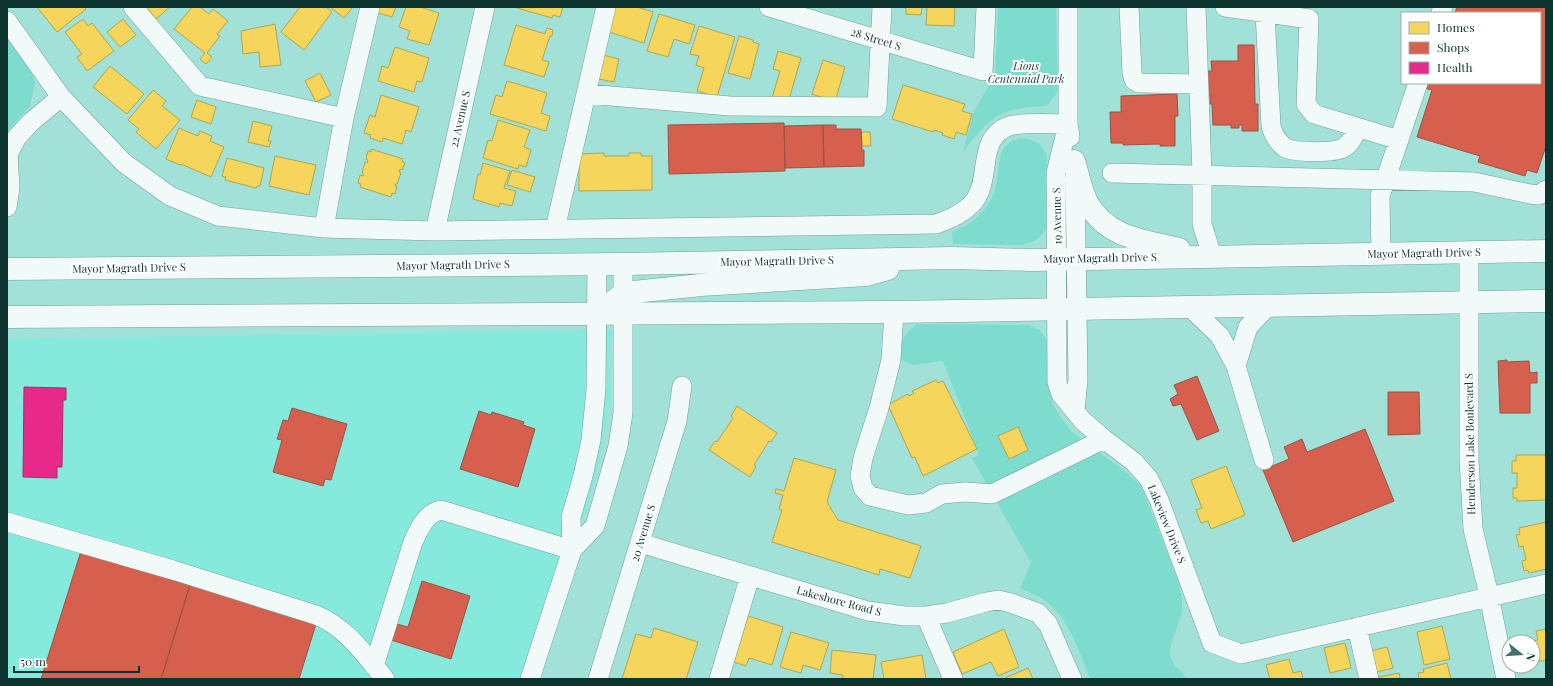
<svg xmlns="http://www.w3.org/2000/svg" width="1553" height="686" viewBox="0 0 1553 686" font-family="'Playfair Display',serif">
	<style>
		.built { fill: #85eadc }
		.park { fill: #7edccf }
		.homes { fill: #f6d55c; stroke: #b0a54e }
		.shops { fill: #d6604d; stroke: #9a5344 }
		.health { fill: #e7298a; stroke: #a62c6f }
		.lines { fill: none; stroke-linecap: round; stroke-linejoin: round }
		.minor-casing { stroke: #72a09a; stroke-width: 20 }
		.major-casing { stroke: #72a09a; stroke-width: 23 }
		.minor { stroke: #f1faf9; stroke-width: 19 }
		.major { stroke: #f1faf9; stroke-width: 22 }
		.labels { text-anchor: middle; stroke-width: 4; stroke-linejoin: round; paint-order: stroke }
		.street-label { font-size: 11px; fill: #0d342f; stroke: #fff }
		.park-label { font-size: 11px; font-style: italic; fill: #223b37; stroke: #fff }
	</style>
	<rect width="100%" height="100%" fill="#a2e1d8"/>
	<path class="built" d="M613,330L609,350L610,402L598,467L588,504L530,679H7V339Z"/>
	<path class="park" d="M998,7H1056L1058,91L1047,106C1000,108 992,115 963,152L974,111L995,75Z
		M7,36L33,73L35,83L30,106L7,132Z
		M1021,138C1035,140 1042,143 1047,156L1049,224C1043,237 1036,242 1022,245L953,244L952,232C971,225 986,212 994,193C1002,172 992,143 1021,138Z
		M917,324L1028,325L1040,330L1046,339L1049,349V385L1052,402L1059,415L1071,431L1127,473L1141,486L1148,503L1179,583L1182,598V612L1171,645L1170,655L1174,665L1183,673L1186,679H1090C1079,651 1069,617 1043,599C1036,595 1027,592 1020,588L1031,563L972,458L979,455L943,361L914,365L901,360C901,340 901,337 917,324Z"/>
	<path class="homes" d="M37,7H84L86,9L57,32Z
		M140,7H170L156,19L148,9L144,12Z
		M192,7H200L209,14L213,9L228,21L217,34L220,36L207,53L212,57L206,64L200,59L205,53L174,29Z
		M300,7H326L332,12L304,50L281,32Z
		M330,7H353L344,18Z
		M374,7H396L392,17L372,11Z
		M406,7H420L439,13L429,45L407,39L410,31L399,27Z
		M517,7H563L560,17L553,15L552,18L517,8Z
		M614,7H637L653,12L644,43L606,31Z
		M903,7H922L921,15L906,14V8Z
		M927,7H955L954,26L926,25Z
		M659,14L695,25L689,44L674,39L668,57L647,51Z
		M83,19L88,26L92,23L114,51L87,71L77,57L82,54L65,32Z
		M123,19L136,35L120,47L107,32Z
		M275,24L281,65L260,67L259,52L243,54L241,31Z
		M516,25L545,34L547,28L553,30L552,36H550L542,60L549,62L544,77L504,65Z
		M699,26L735,37L717,97L697,91L704,68L696,65L699,56L690,54Z
		M739,36L753,40V42L759,44L750,79L728,73Z
		M395,47L429,58L422,82L417,81L414,92L378,81L382,66L388,68Z
		M778,51L801,58L788,103L772,98L780,71L773,69Z
		M599,54L619,59L614,82L594,78Z
		M823,60L845,67L835,102L812,94Z
		M110,66L144,94L127,114L93,87Z
		M320,73L331,95L316,102L305,81Z
		M507,81L547,93L541,113L550,116L546,131L490,114L496,95L502,97Z
		M903,85L965,104L962,111L972,114L966,135L956,132L954,139L942,135L943,133L934,130L933,132L892,119Z
		M153,90L166,101L162,106L180,120L156,149L136,132L139,129L128,120Z
		M381,95L419,107L411,132L406,130L402,144L383,138L382,142L370,138L371,135L364,133L370,115L375,117Z
		M197,100L216,107L211,124L191,117Z
		M498,120L530,130L524,147L531,150L526,167L519,165L518,169L483,158L488,140L492,141Z
		M253,121L272,126L268,141H271L269,147L248,142Z
		M179,128L198,136L200,131L212,136L210,141L224,147L211,177L181,164L180,165L166,159Z
		M861,132H870L871,146H862Z
		M371,149L403,159L402,162L405,163L402,170L400,169L399,172L401,173L397,184H395V186H397L395,194L392,193L391,197L360,187L361,184L358,183L360,175L363,176L364,174L362,173L365,162L367,163L368,160L366,159L368,151L371,152Z
		M604,153V156H629V153H641V156H652V190L579,191V154Z
		M275,156L316,165L309,195L269,186Z
		M227,158L264,168L260,186H257L256,188L225,180L226,177L222,176Z
		M483,163L510,171L504,188L516,191L512,206L500,203L499,207L473,199L478,174L480,175Z
		M512,170L535,177L530,192L507,185Z
		M936,380L938,383L943,381L977,449L923,476L915,457L912,458L888,405L908,394L909,396L914,393L912,391Z
		M737,406L777,433L771,442L769,441L754,465L756,466L750,477L709,450L715,441L717,442L733,418L731,416Z
		M1018,427L1028,450L1009,459L998,436Z
		M1516,455H1546V500L1517,501V498H1513V488H1517V473H1512V461H1516Z
		M794,458L836,470L827,502L838,520L921,546L910,578L880,569L879,575L772,542L782,510L779,509L783,495L775,493L776,489L784,491Z
		M1226,466L1245,515L1211,529L1208,521L1201,523L1196,510L1202,508L1191,480Z
		M1546,522V569L1529,573L1528,570L1524,571L1522,561L1526,560L1523,546L1519,547L1516,535L1520,534L1519,528Z
		M748,616L783,627L772,665L749,658L746,666L734,662Z
		M1442,626L1450,659L1424,665L1417,632Z
		M654,628L698,642L686,679H622L636,634L651,638Z
		M1004,629L1019,667L998,676L991,662L962,674L953,652Z
		M1546,629V660L1537,662L1532,641L1538,640L1536,631Z
		M791,632L829,643L820,670L803,665L801,673L780,667Z
		M1345,643L1351,668L1330,673L1324,648Z
		M1387,647L1393,668L1373,673L1367,652Z
		M832,650L876,655L873,679H843V675L830,673Z
		M922,655L926,679H884L881,662Z
		M1289,659L1293,673L1301,671L1303,679H1270L1266,665Z
		M1447,663L1451,679H1419L1418,673L1424,672L1423,669Z
		M1028,668L1033,679H1006L1005,678Z
		M1399,673L1400,679H1379V677Z"/>
	<path class="shops" d="M1457,7H1546V146L1537,173L1527,170L1525,176L1478,162L1480,156L1417,137L1432,90L1424,88L1425,83H1540V13H1455Z
		M1238,45H1254L1255,104H1258V131H1242V125H1239V128H1231V125H1213L1212,104H1210V95H1208L1207,71H1212L1211,61H1238Z
		M1177,94L1178,116H1175V146H1160V144L1123,145V143H1111L1110,112H1121V96Z
		M784,123L785,171L669,174L668,125Z
		M823,125L824,167L785,168L784,126Z
		M823,125H836V129H861L862,150H864V166L824,167Z
		M1507,360V362L1529,361L1530,373L1537,372V383H1530V413H1500L1498,361Z
		M1197,376L1219,431L1197,440L1181,404L1173,406L1170,399L1178,394L1174,385Z
		M1388,392H1419L1420,434L1388,435Z
		M292,408L347,424L331,480L325,479L323,486L273,472L282,440L277,439L283,420L288,421Z
		M479,411L491,415L492,412L524,422L523,425L535,429L518,487L460,469Z
		M1365,429L1394,501L1293,542L1263,470L1289,459L1284,447L1302,439L1307,452Z
		M81,551L190,585L161,679H41Z
		M422,581L470,596L451,659L388,639L393,623L408,627Z
		M190,585L316,624L299,679H161Z"/>
	<path class="health" d="M24,387L66,388V400H63L62,467H57V478L23,477Z"/>
	<g class="lines">
		<g class="minor-casing">
			<path id="minor" d="M133,7L200,86L344,118
				M769,7L983,71L986,7
				M1068,7V124L1070,137
				M1129,7L1132,73L1134,80L1139,83L1198,84
				M1196,7L1202,175V224L1212,256
				M1225,7L1309,19L1306,104L1314,114L1399,140
				M1265,13L1271,126C1273,134 1278,142 1284,147C1293,153 1334,153 1343,148C1351,144 1354,135 1358,128
				M1441,13L1443,7
				M7,21L61,97L124,163L170,196L218,216L324,228L435,231L936,224C950,219 965,213 975,200C991,178 977,137 1009,126C1024,122 1052,124 1068,124
				M587,94L730,106L877,107L882,7
				M1068,124L1056,173L1057,382L1061,394L1083,421L1104,439L1134,462L1149,479L1159,500L1212,643L1241,654L1546,584
				M7,156L17,137L31,122L61,97
				M1112,173L1474,182L1530,194L1539,195L1546,190
				M1075,178L1078,379L1075,410
				M7,207L10,188L8,154
				M324,228L344,118L370,7
				M555,229L606,7
				M435,231L485,7
				M1469,252V459L1473,529L1488,591L1506,679
				M1381,254L1380,196L1418,83
				M1191,308L1220,336L1236,366L1264,460
				M894,312L891,360L879,408L863,458L860,476L863,488L870,496L908,505L926,503L942,494L965,492L992,494L1104,439
				M1236,366L1248,327L1268,306
				M7,522L173,570L316,615C346,627 365,655 385,679
				M640,543L868,611L905,616H926L947,613L986,602L998,600L1011,603L1038,613L1048,624L1072,679
				M572,550L595,526L618,446L623,413V264
				M926,616L953,679
				M1357,627L1369,679
				M374,666L413,542C419,529 426,513 441,510L572,550
				M530,679L572,550L571,517L583,476L591,440L596,389L597,264
				M598,679L677,421L682,386
				M719,679L750,576"/>
		</g>
		<g class="major-casing">
			<path id="major" d="M1074,161C1078,173 1081,191 1087,202C1107,238 1142,240 1179,249
				M7,269L623,264L952,258L1033,260L1546,251
				M596,315L624,293L701,285L867,275L888,269
				M7,317L894,312L1546,301"/>
		</g>
		<use href="#minor" class="minor"/>
		<use href="#major" class="major"/>
	</g>
	<g class="labels">
		<g class="street-label">
			<text transform="translate(876 39) rotate(17)" y="4">28 Street S</text>
			<text transform="translate(460 119) rotate(-77)" y="4">22 Avenue S</text>
			<text transform="translate(1057 216) rotate(-91)" y="4">19 Avenue S</text>
			<text transform="translate(1424 253) rotate(-1)" y="4">Mayor Magrath Drive S</text>
			<text transform="translate(1100 258) rotate(-1)" y="4">Mayor Magrath Drive S</text>
			<text transform="translate(777 261) rotate(-1)" y="4">Mayor Magrath Drive S</text>
			<text transform="translate(453 265) rotate(-1)" y="4">Mayor Magrath Drive S</text>
			<text transform="translate(129 268) rotate(-1)" y="4">Mayor Magrath Drive S</text>
			<text transform="translate(1470 444) rotate(-91)" y="4">Henderson Lake Boulevard S</text>
			<text transform="translate(1167 524) rotate(68)" y="4">Lakeview Drive S</text>
			<text transform="translate(643 533) rotate(-73)" y="4">20 Avenue S</text>
			<text transform="translate(839 601) rotate(15)" y="4">Lakeshore Road S</text>
		</g>
		<g class="park-label">
			<text x="1026" y="70">Lions<tspan x="1026" dy="13">Centennial Park</tspan></text>
		</g>
	</g>
	<rect width="1553" height="686" fill="none" stroke="#0d342f" stroke-width="16"/>
	<rect x="1401" y="12" width="140" height="72" fill="#ffffff" stroke="#9eaeac"/>
	<rect x="1409" y="22" width="20" height="12" fill="#f6d55c" stroke="#9eaeac"/>
	<text x="1437" y="32" font-size="12" fill="#0d342f">Homes</text>
	<rect x="1409" y="42" width="20" height="12" fill="#d6604d" stroke="#9eaeac"/>
	<text x="1437" y="52" font-size="12" fill="#0d342f">Shops</text>
	<rect x="1409" y="62" width="20" height="12" fill="#e7298a" stroke="#9eaeac"/>
	<text x="1437" y="72" font-size="12" fill="#0d342f">Health</text>
	<g transform="translate(1521 654) rotate(107)"><circle r="19" fill="#ffffff" stroke="#9eaeac"/>
	<path d="M0-3L7 15L0 10L-7 15Z" fill="#41716a"/>
	<text y="-6" font-size="11" font-weight="bold" text-anchor="middle" fill="#0d342f">N</text>
	</g>
	<path d="M14 666v6h125v-6" fill="none" stroke="#0d342f" stroke-width="2"/>
	<text x="20" y="666" font-size="12" fill="#0d342f" stroke="#ffffff" stroke-width="3" paint-order="stroke">50 m</text>
</svg>
